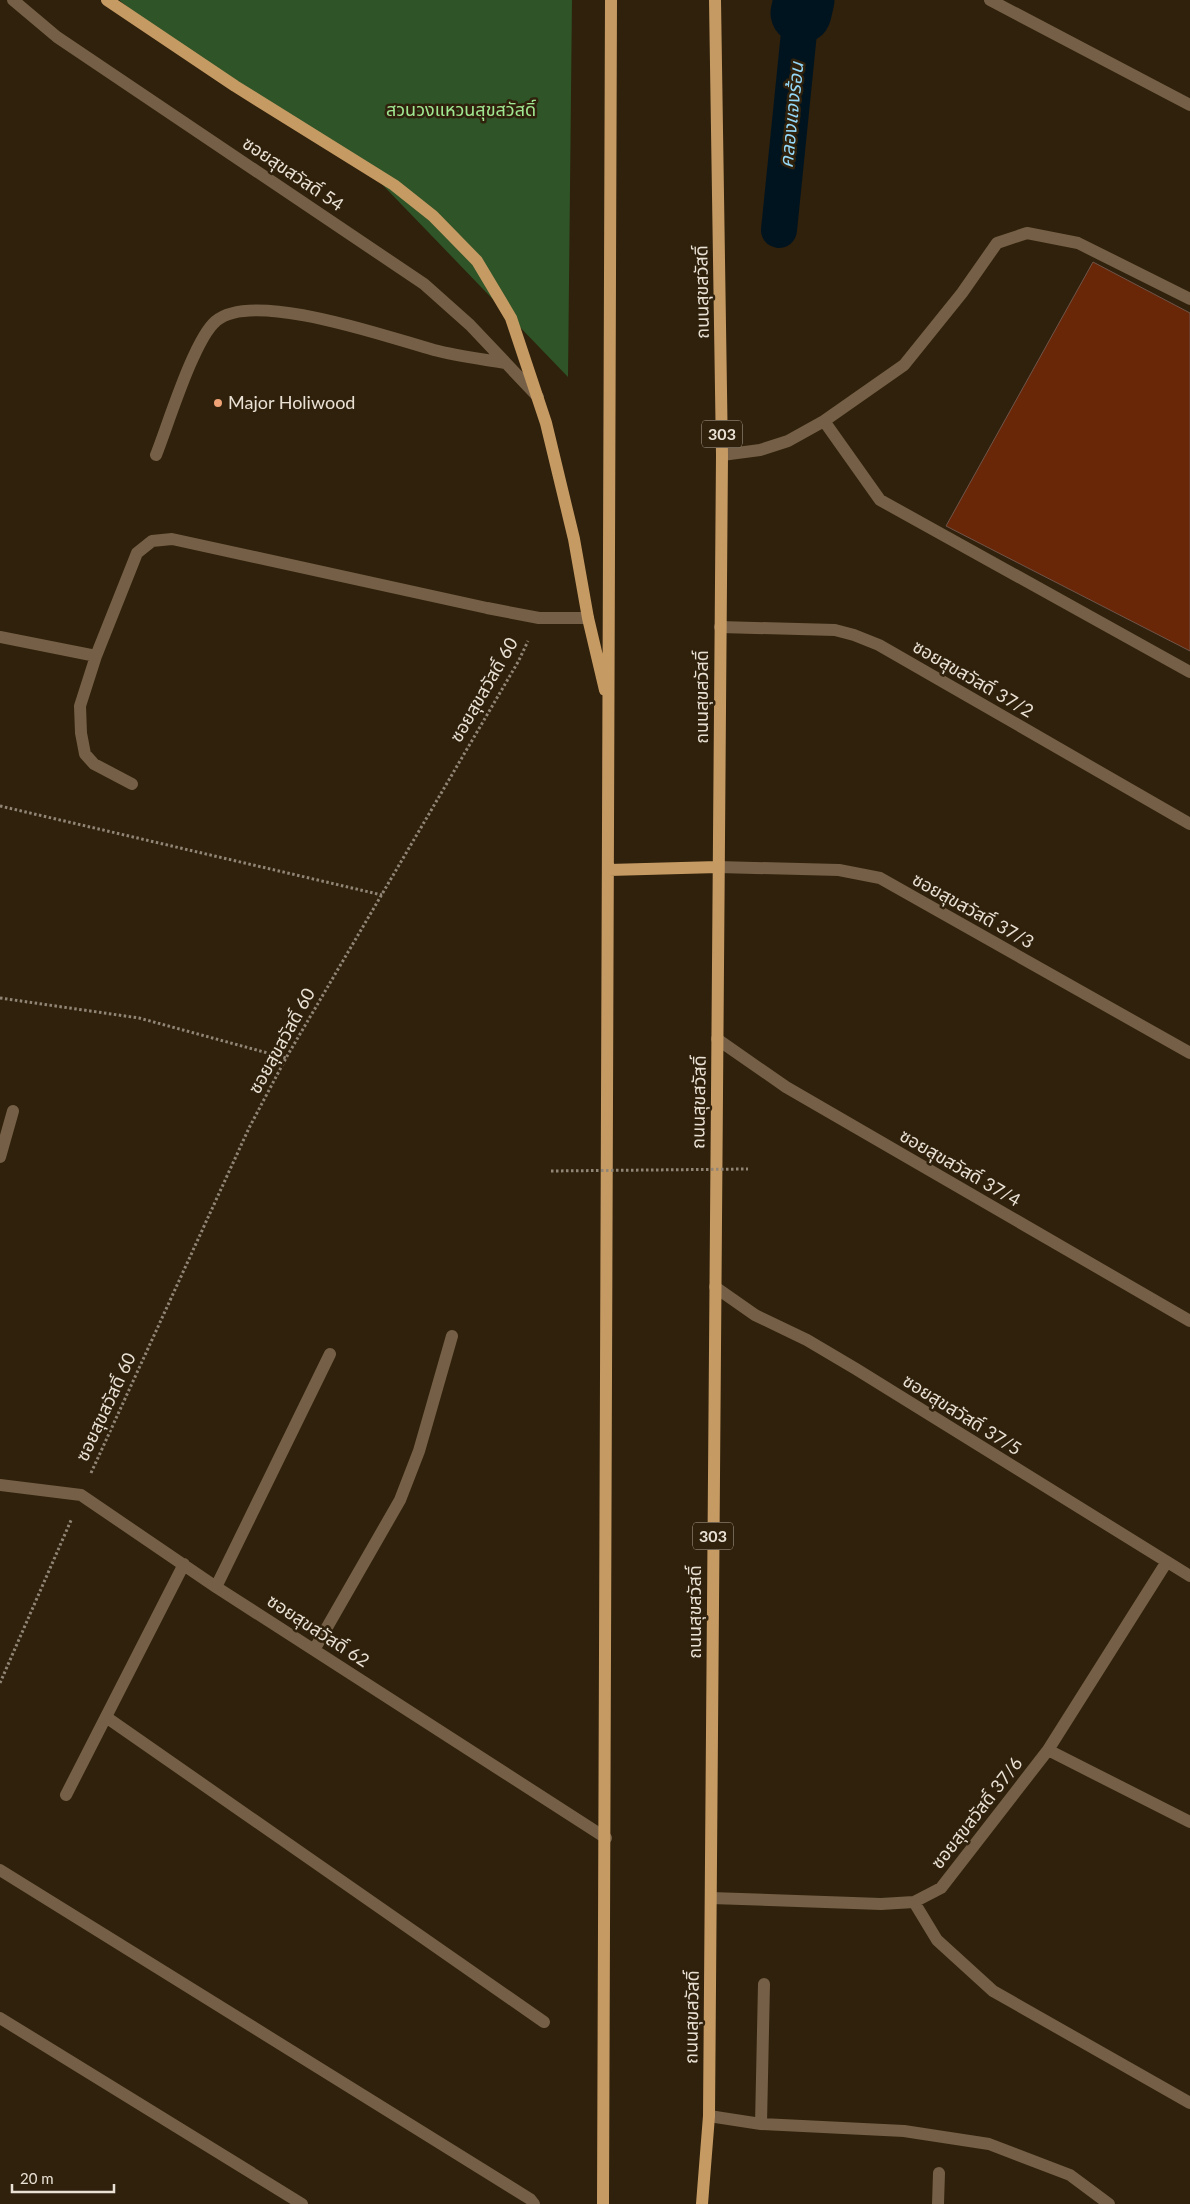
<svg xmlns="http://www.w3.org/2000/svg" width="1190" height="2204" viewBox="0 0 1190 2204" font-family="Lato,'Noto Sans Thai',sans-serif">
	<style>
		.green { fill: #2f5428 }
		.lines { fill: none; stroke-linecap: round; stroke-linejoin: round }
		.canal { stroke: #001420; stroke-width: 36 }
		.river { stroke: #001420; stroke-width: 61 }
		.building { fill: #6a2707; stroke: #6f554a }
		.path { stroke: #918575; stroke-width: 3; stroke-dasharray: 2.5 2.5; stroke-linecap: butt }
		.minor { stroke: #755f46; stroke-width: 12 }
		.major { stroke: #c69a63; stroke-width: 12 }
		.path-bridge { stroke: #918575; stroke-width: 3; stroke-dasharray: 2.5 2.5; stroke-linecap: butt }
		.poi-dot { fill: #efa377; stroke: #2f210c; stroke-width: 2 }
		.labels { text-anchor: middle; stroke-width: 5; stroke-linejoin: round; paint-order: stroke }
		.shield { fill: #2f210c; stroke: #b2a799; stroke-width: 1 }
		.shield-label { font-size: 16px; font-weight: bold; fill: #eae1d5 }
		.park-label { font-size: 18px; fill: #a1e893; stroke: #2f210c }
		.street-label { font-size: 18px; fill: #eae1d5; stroke: #2f210c }
		.poi-label { font-size: 18px; fill: #eae1d5; stroke: #2f210c; text-anchor: start }
		.water-label { font-size: 19px; font-style: italic; fill: #94d7f7; stroke: #2f210c }
	</style>
	<rect width="100%" height="100%" fill="#2f210c"/>
	<path class="green" d="M119,0H572L568,377L375,177L174,45Z"/>
	<g class="lines">
		<path class="canal" d="M779,230L801,13"/>
		<path class="river" d="M801,13L804,0"/>
	</g>
	<path class="building" d="M1093,262L1190,313V651L946,526Z"/>
	<g class="lines">
		<path class="path" d="M0,806L382,895
			M0,998L139,1018L286,1058
			M91,1473L249,1128L286,1058L518,662L528,641
			M0,1683L72,1518"/>
		<path class="minor" d="M13,0L57,37L424,284L470,325L538,397
			M990,0L1190,105
			M824,421L880,500L1190,672
			M156,455C168,425 194,339 216,321C253,289 390,338 434,350C457,356 482,359 505,363
			M722,455L760,450L788,441L824,421L904,365L962,293L997,243L1027,233L1078,243L1190,299
			M720,627L835,630L854,635L879,645L966,695L1190,824
			M0,637L96,656L137,553L152,541L172,539L487,608L539,618H588
			M96,656L80,706L81,733L85,754L94,764L132,784
			M718,867L839,870L880,878L1190,1053
			M717,1039L786,1087L1190,1321
			M0,1157L13,1111
			M715,1287L755,1315L807,1340L856,1369L1190,1576
			M0,1485L81,1495L216,1587L606,1838
			M216,1587L330,1354
			M314,1650L400,1500L419,1451L452,1336
			M106,1717L544,2022
			M1048,1750L1190,1822
			M66,1795L184,1564
			M0,1870L530,2199L534,2204
			M711,1898L881,1904L914,1902L941,1888L1048,1750L1166,1563
			M914,1902L937,1940L993,1991L1190,2103
			M0,2018L302,2204
			M709,2116L761,2124L904,2131L989,2144L1070,2175L1109,2204
			M761,2124L764,1984
			M938,2204L939,2173"/>
		<path class="major" d="M107,0L235,86L394,185L433,216L477,261L511,318L546,423L574,539L588,618L605,690
			M609,870L718,867
			M603,2204L611,0
			M702,2204L709,2116L722,455L715,0"/>
		<path class="path-bridge" d="M551,1171L748,1169"/>
	</g>
	<circle class="poi-dot" cx="218" cy="403" r="5"/>
	<g class="labels">
		<g class="shield">
			<rect x="702" y="420.5" width="40" height="27" rx="4"/>
			<rect x="693" y="1522.5" width="40" height="27" rx="4"/>
		</g>
		<g class="shield-label">
			<text x="722" y="440">303</text>
			<text x="713" y="1542">303</text>
		</g>
		<g class="park-label">
			<text x="461" y="116">สวนวงแหวนสุขสวัสดิ์</text>
		</g>
		<g class="street-label">
			<text transform="translate(293 174) rotate(34)" y="6">ซอยสุขสวัสดิ์ 54</text>
			<text transform="translate(702 292) rotate(-91)" y="6">ถนนสุขสวัสดิ์</text>
			<text transform="translate(973 679) rotate(30)" y="6">ซอยสุขสวัสดิ์ 37/2</text>
			<text transform="translate(484 690) rotate(-60)" y="6">ซอยสุขสวัสดิ์ 60</text>
			<text transform="translate(702 697) rotate(-90)" y="6">ถนนสุขสวัสดิ์</text>
			<text transform="translate(973 911) rotate(29)" y="6">ซอยสุขสวัสดิ์ 37/3</text>
			<text transform="translate(282 1041) rotate(-61)" y="6">ซอยสุขสวัสดิ์ 60</text>
			<text transform="translate(699 1102) rotate(-89)" y="6">ถนนสุขสวัสดิ์</text>
			<text transform="translate(960 1168) rotate(30)" y="6">ซอยสุขสวัสดิ์ 37/4</text>
			<text transform="translate(106 1407) rotate(-65)" y="6">ซอยสุขสวัสดิ์ 60</text>
			<text transform="translate(962 1415) rotate(32)" y="6">ซอยสุขสวัสดิ์ 37/5</text>
			<text transform="translate(695 1612) rotate(-90)" y="6">ถนนสุขสวัสดิ์</text>
			<text transform="translate(318 1631) rotate(33)" y="6">ซอยสุขสวัสดิ์ 62</text>
			<text transform="translate(977 1813) rotate(-52)" y="6">ซอยสุขสวัสดิ์ 37/6</text>
			<text transform="translate(692 2017) rotate(-89)" y="6">ถนนสุขสวัสดิ์</text>
		</g>
		<g class="poi-label">
			<text x="228" y="409">Major Holiwood</text>
		</g>
		<g class="water-label">
			<text transform="translate(791 115) rotate(-84)" y="7">คลองแจงร้อน</text>
		</g>
	</g>
	<path d="M12 2184v8h102v-8" fill="none" stroke="#eae1d5" stroke-width="2.5"/>
	<text x="20" y="2184" font-size="15" fill="#eae1d5" stroke="#2f210c" stroke-width="4" paint-order="stroke">20 m</text>
</svg>
